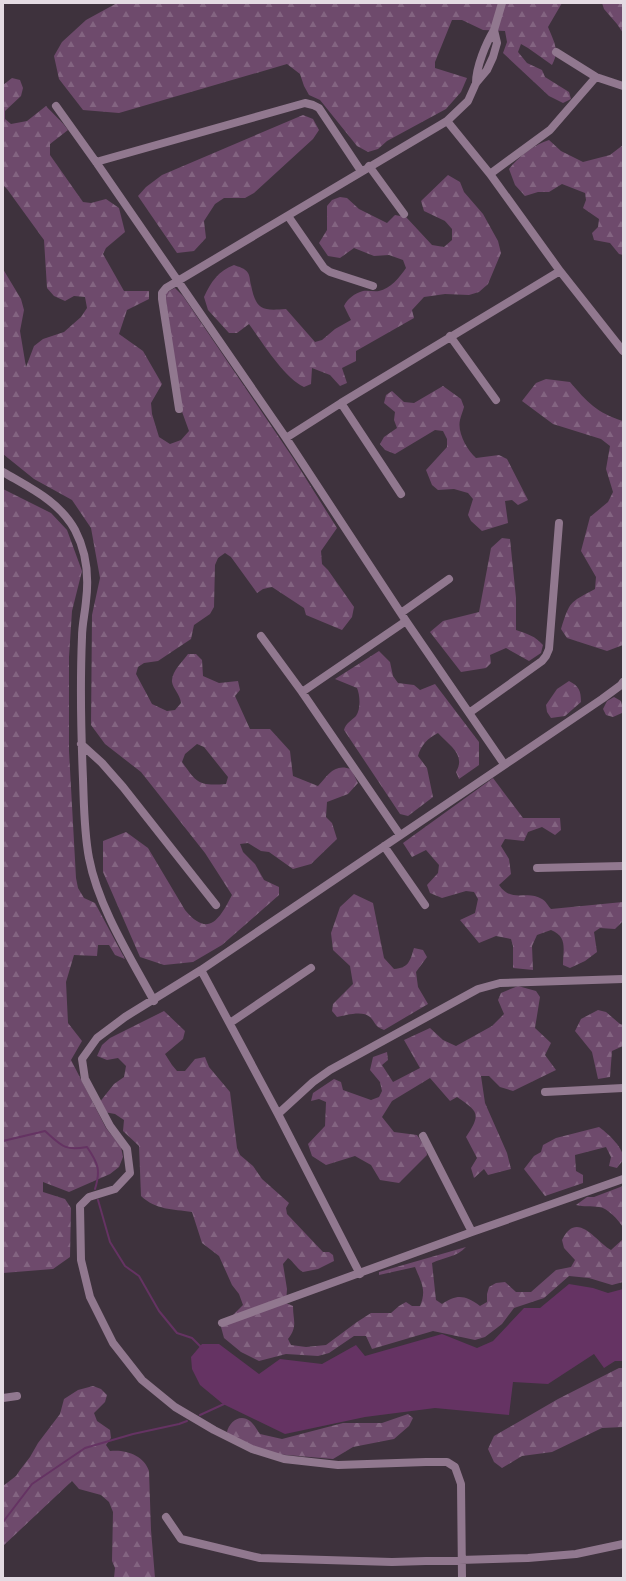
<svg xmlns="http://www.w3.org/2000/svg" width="626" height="1581" viewBox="0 0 626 1581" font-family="'DM Sans',sans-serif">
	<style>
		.forest { fill: url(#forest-firs); fill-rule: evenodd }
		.water { fill: #653363 }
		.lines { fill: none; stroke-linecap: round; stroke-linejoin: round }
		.stream { stroke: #653363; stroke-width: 2 }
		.minor { stroke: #91788f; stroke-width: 8 }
	</style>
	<defs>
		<pattern id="forest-firs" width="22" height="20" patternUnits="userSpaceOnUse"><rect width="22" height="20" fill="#6e4a6c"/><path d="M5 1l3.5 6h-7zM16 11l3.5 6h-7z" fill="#836481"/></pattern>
	</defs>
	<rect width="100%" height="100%" fill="#3e323d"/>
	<path class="forest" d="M117,3H562L548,27C554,42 560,50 552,65L528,48L521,44L518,52L527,63L542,70L545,77L569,92L571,99L563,103L549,96L503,53L507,42L505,31L483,30L462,20H452L435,62V68L467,78L461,92L446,109L387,141L378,149L368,152L357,146L320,100L309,95L304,86L300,74L287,64L119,113L83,110L59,79L54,56L62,42L86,20Z
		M602,3H623V33L617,24L604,9Z
		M12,78L20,80L23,88L21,96L5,111V119L11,124L27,121L46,106C53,114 62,121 68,130L50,144V155L83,202L91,203L106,199L119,208L125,232L106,248L103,254L124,291H149V299L127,310L119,334L143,351L162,384L151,403L152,414L159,437L170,444L181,440L189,431L181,409L165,293L175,288L183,296L293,458L337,528L321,551L322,564L328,570L354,607L352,617L342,630L306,615L304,608L272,587L263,589L257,593L231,557L225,553L218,558L215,565L214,607L210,614L194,625L191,639L158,661L144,663L138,667L136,674L152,704L167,711L175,710L181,703C180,694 173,689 172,682C171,672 183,661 188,654H196L202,660L203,676L219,683L238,681L240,690L235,696L250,729H270L290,751L293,776L318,786C328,775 334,763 351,769L358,783L348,794L327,802L326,817L332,823L337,839L311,864L293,869L269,852L261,851L248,843L240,844L243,852L255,864L264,880L279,887V895L222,945L193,962L164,965L140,957L103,872V841L126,832L148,848L185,910C209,939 220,918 232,895L205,853L141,772L105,744L91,725L92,615L100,578L91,528L72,500L34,479L3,454V269L21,299L24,310L20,331L26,367L34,346L43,339L64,332L81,317L87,308L85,297L74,296L65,301L54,296L47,288L44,240L7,189L3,185V85ZM197,744L204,747L228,777L226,784C198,786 197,783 182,762L185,754Z
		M303,115L313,119L319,130L313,139L254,193L245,198H224L215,204L204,221L206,238L194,251L177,253L138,196L146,187L162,175Z
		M549,140L561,151L583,162L610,155L623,145V255L619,254L610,243L594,240L592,233L598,227L599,219L583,208L586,200L585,193L562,184L549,192H538L525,196L515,185L509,169C518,157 535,144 549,140Z
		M448,175L460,182L464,192L483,214L498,241L501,253L488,284L479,292L469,295L445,294L424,297L412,310L414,318L356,351V361L342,368L347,383L340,386L330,375L312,368L311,384L304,387C284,378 262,342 249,324L237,333H229L208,310L204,297C211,282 218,271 234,265C239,267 245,268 248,273C250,276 250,282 251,285C256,310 262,311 286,309L315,342L322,340L335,329L351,320L344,306C347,299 355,293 363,291C368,290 374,292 379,291C390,289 400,277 406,268L403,260L389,255L374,256L354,248L340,258L328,256L319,243L327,230V206L332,200L340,197L347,198L359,209L387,223L395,215L406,217L432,245L444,247L452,240V229L445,221L424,211L421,201Z
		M546,379L570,382C587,402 597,413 623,421V645L607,651L567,638L561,629C570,601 569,603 595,589L596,577L581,551L590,517L608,502L613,492L606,469L610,446L601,439L553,424L522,401L536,383Z
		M443,386L461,399L464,407C463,411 461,415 460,420C457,432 467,450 476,458L499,455L507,459L528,500L518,505L512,500L505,501L508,523L482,531L471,521L468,515L473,499L468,493L454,489L438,490L432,485L426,470L447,447V439L443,431L435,430L395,454L385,450L380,444L384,437L397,428L394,420L395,412L384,403L386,395L392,391L404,402L414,403Z
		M3,489L51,513L67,530L82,571L72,611L69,657V751L76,878L78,888L84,898L95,903L125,959L115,955L109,945H98L97,956L74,955L66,982L68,1023L82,1041L71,1060L106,1128L121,1147L123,1157L119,1167L110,1174L69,1192L43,1182V1192L65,1199L71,1208L70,1257L53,1269L3,1273Z
		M502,538L510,539L516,598V630C528,634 535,636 543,645L541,653L529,661L506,648L490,655L491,663L486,668L461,672L430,632L443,621L479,612L491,548Z
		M379,651L390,662L393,676L398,683L414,685L420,690L435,684L479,742V765L459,779L456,772C466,755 450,746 438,733C428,738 421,745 418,756L427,768L433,797L408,816L400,814L344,730C346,723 351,721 356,716C361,709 360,695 357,688L335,679Z
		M569,681C579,686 581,691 581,702L565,716L551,718L547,712L546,705L557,689Z
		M614,697L621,701L623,709L622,713L613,717L606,715L603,709L607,701Z
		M493,778L523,818H560L561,830L555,835L542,827L528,832L524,841L505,839L501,846L509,859L511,874L499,885C512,904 527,889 542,899C546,901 548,906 551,909L623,902V921L615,929L600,928L594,932L597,952L585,961L570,968L563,965C563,949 568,937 551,930L537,935L532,946L533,970L513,968V946L511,939L496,936L479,943L460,920L475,913L478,899L474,892L466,891L442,898L430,893L427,885L438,873L439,865L426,850L412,857L403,843Z
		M354,894L373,903L384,958L394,969C409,968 410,961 414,948L423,950L427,957L416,972L418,987L428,1004L384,1030C374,1026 376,1023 370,1017C363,1010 346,1015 337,1017L332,1011L333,1004L353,984L350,966L333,950L331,933L340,907Z
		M518,986L536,991L540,997L535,1028L551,1043L545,1055L556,1070L513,1091L500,1087L489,1076H481L485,1103L507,1153L511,1169L488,1175L484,1169L474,1178L471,1168L477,1158L466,1137C481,1114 479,1112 457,1097L450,1101L430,1078L392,1101L382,1117L394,1132L417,1135L426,1148L427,1155L399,1183L380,1180L371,1165L355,1156L326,1165L312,1156L308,1144L325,1126L326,1102L319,1099L311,1101L313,1093L334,1079L341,1082L343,1090L371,1100L379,1097L382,1091L380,1082L370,1070L373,1057L387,1052L388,1060L382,1065L393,1082L420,1068L404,1040L430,1028L443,1040L456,1046L492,1026L504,1014L498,1000L501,993Z
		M598,1010L606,1012L620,1024L623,1025V1046L612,1051L610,1077L598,1079L592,1052L575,1031L581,1019Z
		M164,1011L185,1031L183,1039L165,1054L172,1065L177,1071H185L195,1059L205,1057L209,1067L230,1092L237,1148L240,1155L253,1166L262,1179L289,1203L286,1208L287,1214L323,1252H329L333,1255L334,1261L318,1269L303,1272C296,1268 294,1262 288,1258L283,1264L287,1289L286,1303L293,1306C293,1321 298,1326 288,1339L291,1345L306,1347L326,1345L357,1322L371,1313H391L399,1306L406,1302L412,1306H420C427,1290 421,1282 415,1267L379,1275V1272L466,1247C457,1257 444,1257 432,1263L436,1300L442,1304C457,1294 465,1295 480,1306L487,1302V1294L489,1287L496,1283L505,1282L516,1292H531L556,1270L571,1267L575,1260L564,1248L562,1240C577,1209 596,1242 611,1250L623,1239V1282L612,1285L589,1278L569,1276L544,1298L514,1308L502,1324L485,1337L475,1340L433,1331L372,1349L366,1336H354L329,1353L318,1356L286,1354L259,1361L241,1352L224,1338L221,1327L243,1305L239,1294L232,1285L219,1256L202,1243L192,1212C172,1209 156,1210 141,1196L139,1146L123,1131L124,1120L115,1114L104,1112L99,1103L114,1084L124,1077L126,1066L118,1058L107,1060L97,1056L102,1045L110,1038Z
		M599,1127C606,1132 626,1149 623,1160C622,1162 618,1166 617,1168L609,1166L611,1157L606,1147L575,1155L576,1171L583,1175V1183L545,1196L524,1169L534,1156L541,1152L543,1145L556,1138Z
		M623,1186V1227C618,1220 608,1208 599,1207C591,1206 584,1207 576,1205L587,1197H594Z
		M619,1368H623V1427L602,1428L552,1452L522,1456L502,1468L494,1462L488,1449L494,1436L558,1399Z
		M93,1386L101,1389L107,1395L105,1402L94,1413L97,1421L110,1430L111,1438L106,1445L110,1451C125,1449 144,1455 149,1471L151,1530L155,1578H114L115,1568L112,1561L113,1512L109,1502L101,1495L79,1489L72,1481L3,1546V1486L16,1476L20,1470L30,1457L38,1443L60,1414L64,1399L78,1390Z
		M408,1414L413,1418L409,1426L394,1439L353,1447L333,1459L275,1454L238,1441L227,1432C229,1422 240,1413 250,1421C254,1424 257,1430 260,1434L282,1439L343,1423H382Z"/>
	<path class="water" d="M569,1284L593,1288L608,1293L623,1289V1361H615L604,1368L594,1354L548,1384L513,1382L509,1415L435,1408L365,1417L285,1434L223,1404L200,1385L192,1369L191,1357L202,1344H219L259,1374L280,1359L322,1364L356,1345L365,1356L442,1334L477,1348L493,1341L524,1308H540Z"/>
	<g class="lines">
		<path class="stream" d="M3,1141L45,1131C62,1146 64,1151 87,1147C98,1163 101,1170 95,1189
			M98,1200L110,1242L125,1266L139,1276L159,1311L177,1333L192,1338L202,1348
			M200,1415L224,1404
			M3,1522L32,1484L85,1448L133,1434L179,1424L187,1421"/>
		<path class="minor" d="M494,30L502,3
			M556,52L596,77L623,86
			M56,106L96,162L286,438L406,621L504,764
			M96,162L305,103L313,105L319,108L361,171
			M369,166L404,214
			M490,174L550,130L596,77
			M288,216L324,268L330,272L373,286
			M560,271L623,351
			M450,336L496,400
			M341,403L401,494
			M179,409L162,299V293L166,288L447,121L468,101L476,83L487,70L493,57L497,43L494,30C486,43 476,67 476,83
			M286,438L341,403L560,271L490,174L447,121
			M3,472C30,488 59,501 75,530C86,551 89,577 86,601C85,613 82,625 82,637C80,684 81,732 83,779C84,805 84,832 89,858C98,906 130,957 154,1001
			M401,613L449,579
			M261,636L302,692L400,835
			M302,692L406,621
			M469,713L542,661L546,656L549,649L559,523
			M81,744L102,763L123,787L216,905
			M384,846L425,905
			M537,868L623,866
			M201,970L278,1114L360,1274
			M230,1023L311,968
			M545,1092L623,1088
			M278,1114L313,1082L330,1070L478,989L500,983L623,979
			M423,1136L472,1232
			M222,1323L472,1232L623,1179
			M3,1398L17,1396
			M166,1517L181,1539L260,1558L392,1562L528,1558L576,1554L623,1544
			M462,1578L461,1484L455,1467L447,1462H426L338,1465L284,1459L252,1449L214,1430L175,1407L142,1380L113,1343L90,1297L81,1260L80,1206L89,1197L115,1189L130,1173L127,1149L110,1126L85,1079L82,1059L97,1038L125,1017L201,970L602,699L621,685L623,682"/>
	</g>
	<rect width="626" height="1581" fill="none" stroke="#e4dbe3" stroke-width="8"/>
</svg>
